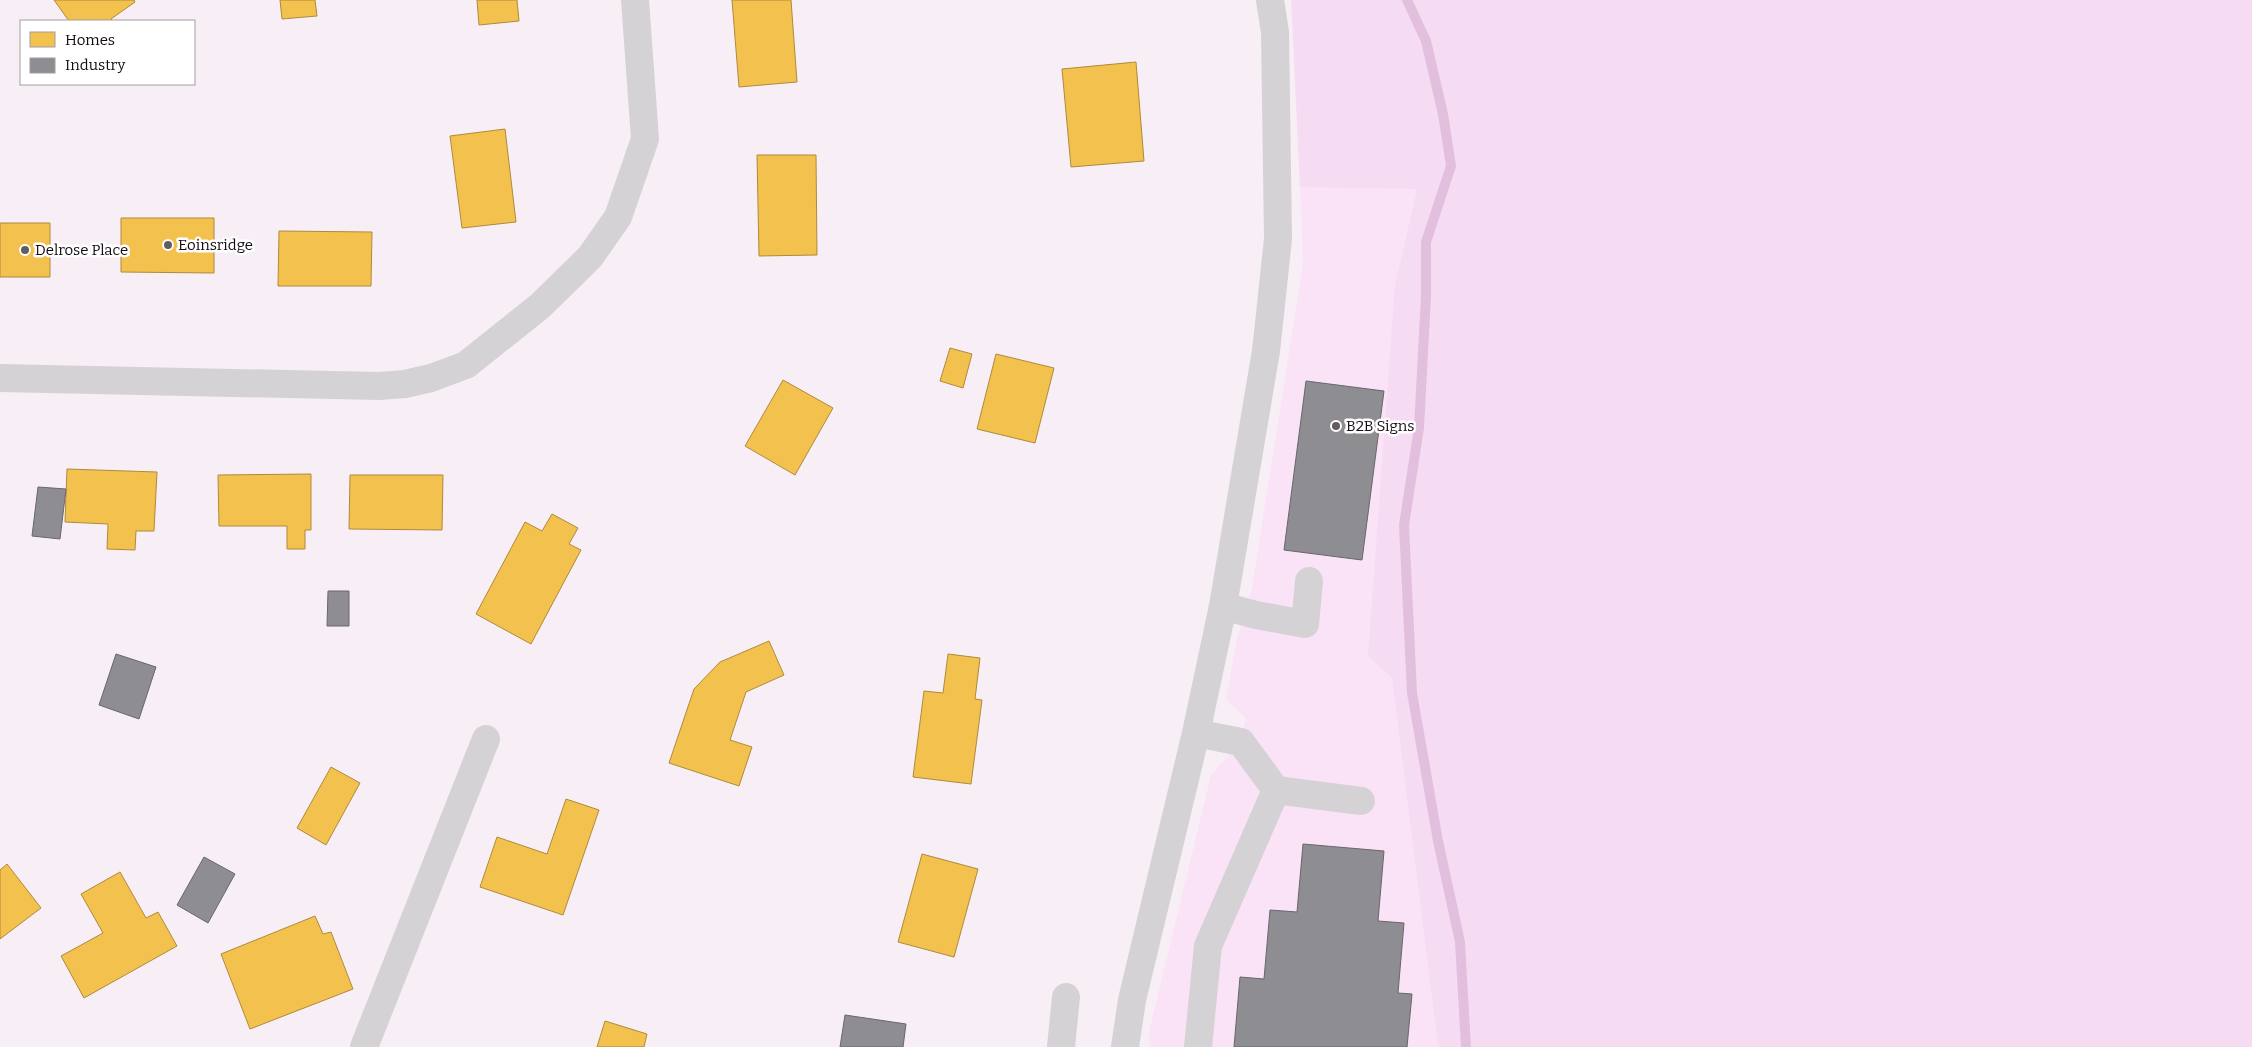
<svg xmlns="http://www.w3.org/2000/svg" width="2252" height="1047" viewBox="0 0 2252 1047" font-family="Bitter,serif">
	<style>
		.built { fill: #fae2f7 }
		.green { fill: #f6dcf2 }
		.homes { fill: #f2c14e; stroke: #af8a3c }
		.industry { fill: #8d8d92; stroke: #69666c }
		.lines { fill: none; stroke-linecap: round; stroke-linejoin: round }
		.stream { stroke: #e2c0dd; stroke-width: 10 }
		.minor { stroke: #d5d2d5; stroke-width: 28 }
		.poi-dot { fill: #645a62; stroke: #fff; stroke-width: 2 }
		.labels { text-anchor: middle; stroke-width: 5; stroke-linejoin: round; paint-order: stroke }
		.poi-label { font-size: 15px; fill: #140b13; stroke: #fff; text-anchor: start }
	</style>
	<rect width="100%" height="100%" fill="#f8eef6"/>
	<path class="built" d="M1300,179L1417,188L1395,285L1392,678L1438,1047H1150L1149,1032L1211,775L1241,742L1246,718L1226,699L1237,639L1252,588L1303,264Z"/>
	<path class="green" d="M1291,0H2252V1047H1438L1392,678L1368,656L1395,285L1417,189L1300,187Z"/>
	<path class="homes" d="M54,0H134L135,2L111,19L112,21H69Z
		M280,0H315L317,16L282,19Z
		M477,0H517L519,21L479,25Z
		M732,0H791L797,82L739,87Z
		M1136,62L1144,161L1071,167L1062,69Z
		M505,129L516,222L462,228L450,136Z
		M757,155H816L817,255L759,256Z
		M121,218H214V273L121,272Z
		M0,223H50V277H0Z
		M279,231L372,232L371,286H278Z
		M950,348L972,354L963,388L940,381Z
		M996,354L1054,368L1035,443L977,429Z
		M783,380L833,408L795,475L745,446Z
		M67,469L157,472L154,531H136L135,550L107,549L108,524L65,522Z
		M311,474V530H305V549H287V526H219L218,475Z
		M350,475H443L442,530L349,529Z
		M552,514L578,528L569,544L581,550L531,644L476,614L525,522L542,531Z
		M769,641L784,675L746,692L730,740L752,747L739,786L669,763L694,689L720,662Z
		M948,654L980,658L975,699L982,700L971,784L913,777L924,691L943,693Z
		M331,767L360,783L326,845L297,828Z
		M566,799L599,810L563,915L480,887L497,837L547,854Z
		M922,854L978,869L954,957L898,942Z
		M7,864L41,908L0,939V870Z
		M120,872L146,918L158,912L177,946L84,998L61,956L103,933L81,894Z
		M315,916L323,934L331,932L353,989L250,1029L221,954Z
		M605,1021L647,1034L644,1047H597Z"/>
	<path class="industry" d="M1306,381L1384,391L1362,560L1284,550Z
		M38,487L66,489L60,539L32,536Z
		M328,591H349V626H327Z
		M116,654L156,667L139,719L99,705Z
		M1303,844L1384,851L1378,921L1404,923L1398,993L1412,994L1407,1047H1234L1240,977L1264,979L1270,910L1297,912Z
		M204,857L235,874L208,923L177,905Z
		M845,1015L906,1024L903,1047H840Z"/>
	<g class="lines">
		<path class="stream" d="M1407,0L1426,41L1443,114L1451,166L1426,242V296L1419,428L1404,525L1412,693L1438,841L1460,942L1466,1047"/>
		<path class="minor" d="M0,378L379,386L405,384L431,378L466,365L540,306L590,257L618,217L645,139L635,0
			M1223,606L1256,615L1305,624L1309,581
			M1196,733L1241,742L1276,790L1361,801
			M364,1047L486,739
			M1061,1047L1066,997
			M1125,1047L1132,1000L1196,733L1223,606L1266,351L1278,239L1275,32L1270,0
			M1198,1047L1208,946L1276,790"/>
	</g>
	<g class="poi-dot">
		<circle cx="168" cy="245" r="5"/>
		<circle cx="25" cy="250" r="5"/>
		<circle cx="1336" cy="426" r="5"/>
	</g>
	<g class="labels">
		<g class="poi-label">
			<text x="178" y="250">Eoinsridge</text>
			<text x="35" y="255">Delrose Place</text>
			<text x="1346" y="431">B2B Signs</text>
		</g>
	</g>
	<rect x="20" y="20" width="175" height="65" fill="#ffffff" stroke="#a19da1"/>
	<rect x="30" y="32" width="25" height="15" fill="#f2c14e" stroke="#a19da1"/>
	<text x="65" y="45" font-size="15" fill="#140b13">Homes</text>
	<rect x="30" y="58" width="25" height="15" fill="#8d8d92" stroke="#a19da1"/>
	<text x="65" y="70" font-size="15" fill="#140b13">Industry</text>
</svg>
